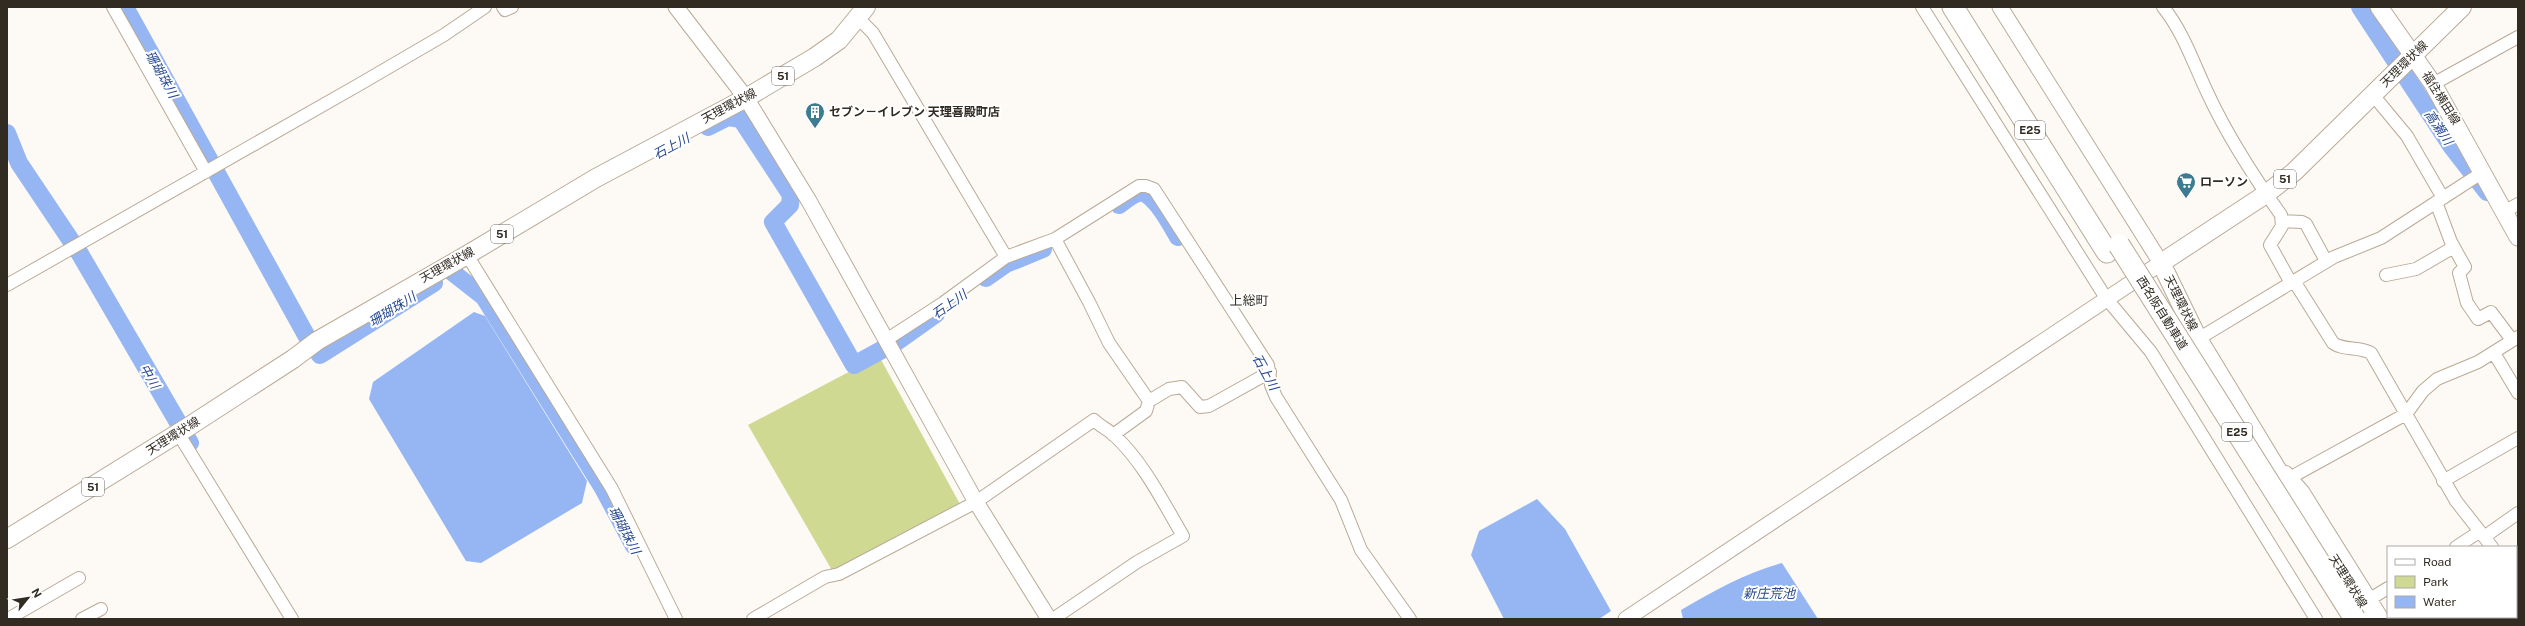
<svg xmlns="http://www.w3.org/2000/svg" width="2525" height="626" viewBox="0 0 2525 626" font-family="'Public Sans','Noto Sans JP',sans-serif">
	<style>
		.green { fill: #cfd992 }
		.water { fill: #95b6f3 }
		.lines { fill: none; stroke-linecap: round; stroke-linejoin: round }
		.river { stroke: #95b6f3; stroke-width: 18 }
		.minor-casing { stroke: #baaa95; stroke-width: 14 }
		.tertiary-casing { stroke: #baaa95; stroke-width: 17 }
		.secondary-casing { stroke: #baaa95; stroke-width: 19 }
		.primary-casing { stroke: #baaa95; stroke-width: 20 }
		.motorway-casing { stroke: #baaa95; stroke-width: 23 }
		.minor { stroke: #fff; stroke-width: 12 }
		.tertiary { stroke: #fff; stroke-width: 15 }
		.secondary { stroke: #fff; stroke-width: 17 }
		.primary { stroke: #fff; stroke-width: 18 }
		.motorway { stroke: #fff; stroke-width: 21 }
		.motorway-bridge-casing { stroke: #baaa95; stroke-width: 23; stroke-linecap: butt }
		.motorway-bridge { stroke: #fff; stroke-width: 21 }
		.labels { text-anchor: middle; stroke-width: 4; stroke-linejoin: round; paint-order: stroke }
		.shield { fill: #fff; stroke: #6f6b64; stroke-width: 1 }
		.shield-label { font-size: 11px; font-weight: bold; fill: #312b22 }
		.street-label { font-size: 12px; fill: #312b22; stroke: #fff }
		.poi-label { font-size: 12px; font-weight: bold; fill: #312b22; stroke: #fff; text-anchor: start }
		.water-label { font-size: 13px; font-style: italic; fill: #254890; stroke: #fff }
		.neighbourhood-label { font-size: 13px; fill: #312b22; stroke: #fff }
	</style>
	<rect width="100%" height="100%" fill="#fdf9f5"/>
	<path class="green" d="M879,356L961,506L833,572L748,425Z"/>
	<path class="water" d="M474,312L485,316L587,481L582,503L481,563L466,561L369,399L373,382Z
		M1537,499L1565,529L1611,611L1599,619H1504L1471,555L1479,531Z
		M1782,563L1818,619H1683L1681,610C1714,591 1745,573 1782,563Z"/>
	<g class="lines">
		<path class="river" d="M125,7L306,335L320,355L434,283
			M2360,7L2452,147L2487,192
			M708,127L728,117L741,119L791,195L790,205L773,222L854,365L898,341L936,314
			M7,133L19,163L80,254L190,443
			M1119,205C1125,201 1131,195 1138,193C1152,188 1172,227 1178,237
			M452,272L484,297L603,488L634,546
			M986,278L1006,264L1043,249"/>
		<g class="minor-casing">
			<path id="minor" d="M113,7L206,172
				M503,7L505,10L512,7
				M1922,7L2106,298L2151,352L2316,619
				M2163,7C2184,33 2194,65 2208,94C2228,137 2254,177 2281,215L2282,226L2270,245L2291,283
				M858,18L873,33L1006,257
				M2433,84L2518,37
				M2373,95L2407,136L2443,198
				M2436,202L2451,242L2465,267L2459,273L2467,303L2478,319L2491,312L2512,340
				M2504,212L2518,204
				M2283,221L2302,222L2306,224L2326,261
				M1055,239L1089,302L1109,343L1149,401
				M467,255L612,489L676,619
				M2386,275L2416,269L2454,247
				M2294,281L2333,343C2344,351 2359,346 2371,353L2456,501L2492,547
				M7,285L360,84L444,35L485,7
				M2198,339L2334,257L2381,238L2483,172
				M886,340L943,303L1006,257L1055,239L1139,186H1146L1154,189L1268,365L1271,385L1276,397L1341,500L1361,550L1410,619
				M2494,353L2518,393
				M178,433L292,619
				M1113,435L1146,411L1149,401L1169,389L1182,387L1200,407L1209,406L1270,372
				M2286,472L2303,491L2383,619
				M2284,481L2406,414L2423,391L2437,379L2478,362L2518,337
				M2443,481L2518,438
				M2484,537L2518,513
				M2456,547L2479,532
				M2516,587L2518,591
				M2370,599L2388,588
				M8,619L79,578
				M82,619L101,609
				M753,619L825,577L839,574L976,502L1094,420C1100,426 1107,429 1114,435C1144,463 1163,502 1183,536L1137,562L1053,619"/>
		</g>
		<g class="tertiary-casing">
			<path id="tertiary" d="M676,7L746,98L809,201L976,502L1049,619
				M1626,619L2161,263L2000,7"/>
		</g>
		<g class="secondary-casing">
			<path id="secondary" d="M2379,7L2433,84L2518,237"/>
		</g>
		<g class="primary-casing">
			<path id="primary" d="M7,539L188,427L293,359L317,341L467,255L596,178L746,98L815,57L839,40L866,7
				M2372,619L2284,481L2198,339L2161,263L2266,194L2294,172L2462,7"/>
		</g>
		<g class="motorway-casing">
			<path id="motorway" d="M1953,7L2107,252"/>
		</g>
		<use href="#minor" class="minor"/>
		<use href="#tertiary" class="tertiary"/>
		<use href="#secondary" class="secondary"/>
		<use href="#primary" class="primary"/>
		<use href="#motorway" class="motorway"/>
		<g class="motorway-bridge-casing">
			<path id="motorway-bridge" d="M2119,245L2355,619"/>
		</g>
		<use href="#motorway-bridge" class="motorway-bridge"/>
	</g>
	<defs>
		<g id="building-pin" transform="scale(1)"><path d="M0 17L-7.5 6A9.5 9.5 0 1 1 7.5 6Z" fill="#3d7b91" stroke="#fff"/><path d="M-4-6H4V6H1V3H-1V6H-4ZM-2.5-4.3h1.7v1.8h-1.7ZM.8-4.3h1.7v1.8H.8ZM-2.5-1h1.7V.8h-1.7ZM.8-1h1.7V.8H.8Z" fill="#fff"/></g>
		<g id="supermarket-pin" transform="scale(1)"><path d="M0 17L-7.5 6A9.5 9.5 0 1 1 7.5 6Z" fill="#3d7b91" stroke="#fff"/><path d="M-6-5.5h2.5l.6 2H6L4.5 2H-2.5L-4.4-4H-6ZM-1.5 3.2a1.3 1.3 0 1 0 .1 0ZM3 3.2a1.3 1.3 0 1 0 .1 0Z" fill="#fff"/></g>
	</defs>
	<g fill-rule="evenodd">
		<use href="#building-pin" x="815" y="112"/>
		<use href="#supermarket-pin" x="2186" y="182"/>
	</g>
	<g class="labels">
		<g class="shield">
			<rect x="772" y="67" width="22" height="18" rx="3"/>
			<rect x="2015" y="121" width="30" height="18" rx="3"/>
			<rect x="2274" y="170" width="22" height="18" rx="3"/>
			<rect x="491" y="225" width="22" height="18" rx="3"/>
			<rect x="2222" y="423" width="30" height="18" rx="3"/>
			<rect x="82" y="478" width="22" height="18" rx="3"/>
		</g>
		<g class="shield-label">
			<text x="783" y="80">51</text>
			<text x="2030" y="134">E25</text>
			<text x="2285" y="183">51</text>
			<text x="502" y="238">51</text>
			<text x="2237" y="436">E25</text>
			<text x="93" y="491">51</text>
		</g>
		<g class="street-label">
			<text transform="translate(2404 64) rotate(-44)" y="4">天理環状線</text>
			<text transform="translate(2441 98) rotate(58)" y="4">福住横田線</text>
			<text transform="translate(729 106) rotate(-28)" y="4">天理環状線</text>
			<text transform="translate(447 265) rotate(-29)" y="4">天理環状線</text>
			<text transform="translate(2181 303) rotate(64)" y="4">天理環状線</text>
			<text transform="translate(2162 313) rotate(58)" y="4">西名阪自動車道</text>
			<text transform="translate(173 436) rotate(-32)" y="4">天理環状線</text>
			<text transform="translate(2348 581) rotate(58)" y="4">天理環状線</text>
		</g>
		<g class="poi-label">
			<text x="829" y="116">セブン－イレブン 天理喜殿町店</text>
			<text x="2200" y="186">ローソン</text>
		</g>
		<g class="water-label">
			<text transform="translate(162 74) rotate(61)" y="5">珊瑚珠川</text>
			<text transform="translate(2439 127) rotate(56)" y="5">高瀬川</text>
			<text transform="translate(671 146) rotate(-28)" y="5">石上川</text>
			<text transform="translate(949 304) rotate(-35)" y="5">石上川</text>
			<text transform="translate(392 309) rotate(-32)" y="5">珊瑚珠川</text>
			<text transform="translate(1266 372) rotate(61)" y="5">石上川</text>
			<text transform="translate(150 376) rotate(60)" y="5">中川</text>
			<text transform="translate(625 530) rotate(62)" y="5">珊瑚珠川</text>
			<text x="1769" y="598">新庄荒池</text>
		</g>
		<g class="neighbourhood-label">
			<text x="1249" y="305">上総町</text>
		</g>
	</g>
	<rect width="2525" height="626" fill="none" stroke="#312b22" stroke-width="16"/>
	<rect x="2387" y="546" width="130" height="72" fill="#ffffff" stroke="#adaaa7"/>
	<rect x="2395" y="559" width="20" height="6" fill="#ffffff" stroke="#adaaa7"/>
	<text x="2423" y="566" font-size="12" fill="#312b22">Road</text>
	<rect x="2395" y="576" width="20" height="12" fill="#cfd992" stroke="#adaaa7"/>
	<text x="2423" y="586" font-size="12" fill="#312b22">Park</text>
	<rect x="2395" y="596" width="20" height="12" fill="#95b6f3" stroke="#adaaa7"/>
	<text x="2423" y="606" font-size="12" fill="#312b22">Water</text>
	<g transform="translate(28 598) rotate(60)" stroke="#ffffff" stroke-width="3" paint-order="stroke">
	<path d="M0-3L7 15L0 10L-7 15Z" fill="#312b22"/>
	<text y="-6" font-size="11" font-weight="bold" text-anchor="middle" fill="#312b22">N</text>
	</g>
</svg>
